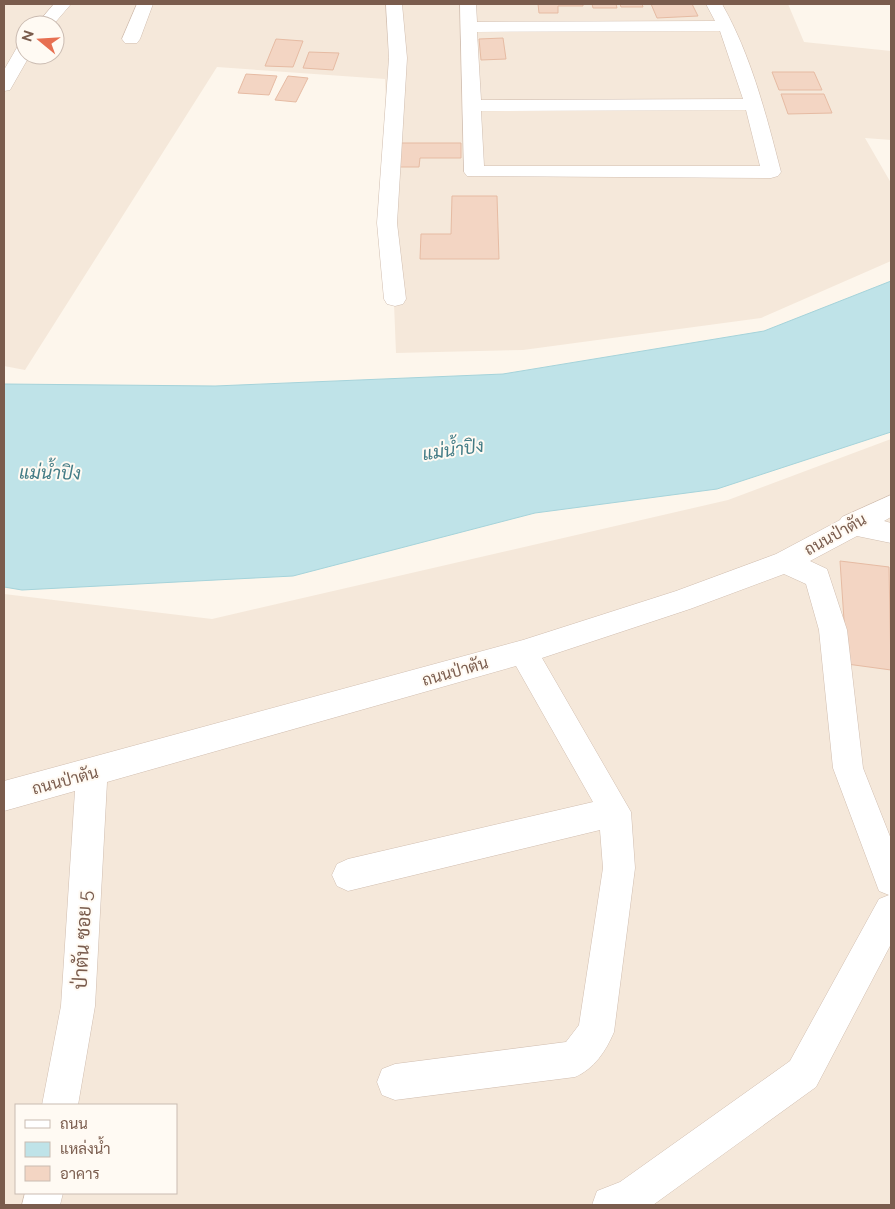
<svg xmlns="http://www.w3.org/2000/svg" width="895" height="1209" viewBox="0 0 895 1209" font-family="Raleway,Sarabun,sans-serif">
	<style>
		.residential { fill: #f5e8da; fill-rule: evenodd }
		.water { fill: #bfe3e8; stroke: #a5d3da }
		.building { fill: #f3d5c3; stroke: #e6bba3 }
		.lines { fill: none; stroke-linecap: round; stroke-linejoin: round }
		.minor-casing { stroke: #d1beb0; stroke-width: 1 }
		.minor { fill: #fff; fill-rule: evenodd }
		.labels { text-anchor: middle; stroke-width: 4; stroke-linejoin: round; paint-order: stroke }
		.street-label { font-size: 16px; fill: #7a5c4d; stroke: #fffaf3 }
		.water-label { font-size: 18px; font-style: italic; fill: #437c86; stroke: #fffaf3 }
		.near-street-label { font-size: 19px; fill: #7a5c4d; stroke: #fffaf3 }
	</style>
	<rect width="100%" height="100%" fill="#fdf6ec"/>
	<path class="residential" d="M4,4H788L804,42L891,51V140L865,138L891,183V261L761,318L523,350L396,353L385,79L217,67L25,370L4,366ZM25,25H55V55H25Z
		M891,439V1205H4V594L212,619L728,500ZM16,1105H176V1193H16Z"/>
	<path class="water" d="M891,281V432L717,489L535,513L293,576L22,590L4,587V384L215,386L503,374L764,331Z"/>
	<path class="building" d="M538,4H583V6H558V13H539Z
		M592,4H616L617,8H593Z
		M620,4H642L643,7H621Z
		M651,4H692L698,16L657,18Z
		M503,38L506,59L481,60L479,39Z
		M276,39L303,41L293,67L265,66Z
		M309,52L339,53L333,70L303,68Z
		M772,72H814L822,90H779Z
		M246,74L277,76L269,95L238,93Z
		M288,76L308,78L296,102L275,100Z
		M781,94H824L832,113L788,114Z
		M393,143H461V158H420L419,167H392Z
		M452,196H497L499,259H420L421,234H451Z
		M840,561L889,567L891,670L847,664Z"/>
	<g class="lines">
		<g class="minor-casing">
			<path id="minor" d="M54,4H71L53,25H36Z
				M137,4H153L140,39L137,43H125L122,39Z
				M386,4H402L407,58L397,223L406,299L403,304L395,306L387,304L384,299L377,223L389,58Z
				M460,4H476L477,22L715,21L706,4H722C751,55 766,114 781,172L778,176L771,178L467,176L464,172ZM720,31L743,99L481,100L477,32ZM746,110L760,166H484L481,111Z
				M25,43V55H30L10,90L4,91V70L19,44Z
				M891,495V517L884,521L891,523V543L857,536L810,561L827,569L847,630L863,768L891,839V944L816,1087L653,1205H592L597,1191L620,1182L790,1061L879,899L889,895L879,891L833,768L819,630L806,584L784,574L690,609L542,658L631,812L635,868L614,1032C606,1051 594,1069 575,1077L395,1100L382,1095L377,1082L382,1069L395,1064L566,1042L579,1025L603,868L600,830L348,891L337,886L332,875L337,864L348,859L593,802L516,666L107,782L95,1006L78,1105H42L61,1006L75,791L4,811V781L523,640L676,591L776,554L840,520L842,517Z
				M25,1193H63L60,1205H22Z"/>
		</g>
		<use href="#minor" class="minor"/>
	</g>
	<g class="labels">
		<g class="street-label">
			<text transform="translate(835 534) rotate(-29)" y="6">ถนนป่าตัน</text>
			<text transform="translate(455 671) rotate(-16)" y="6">ถนนป่าตัน</text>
			<text transform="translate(65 780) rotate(-15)" y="6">ถนนป่าตัน</text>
		</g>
		<g class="water-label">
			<text transform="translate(453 450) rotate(-8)" y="6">แม่น้ำปิง</text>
			<text transform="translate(50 473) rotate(1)" y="6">แม่น้ำปิง</text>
		</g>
		<g class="near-street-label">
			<text transform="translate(82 940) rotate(-87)" y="7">ป่าตัน ซอย 5</text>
		</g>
	</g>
	<rect width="895" height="1209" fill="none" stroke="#7a5c4d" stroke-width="10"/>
	<rect x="15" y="1104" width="162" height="90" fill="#fffaf3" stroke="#cabbb1"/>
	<rect x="25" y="1120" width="25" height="8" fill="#ffffff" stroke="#cabbb1"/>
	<text x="60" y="1129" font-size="15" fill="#7a5c4d">ถนน</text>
	<rect x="25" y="1142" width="25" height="15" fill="#bfe3e8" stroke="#cabbb1"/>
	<text x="60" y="1154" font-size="15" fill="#7a5c4d">แหล่งน้ำ</text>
	<rect x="25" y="1166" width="25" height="15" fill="#f3d5c3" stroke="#cabbb1"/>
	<text x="60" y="1179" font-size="15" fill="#7a5c4d">อาคาร</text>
	<g transform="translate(40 40) rotate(288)"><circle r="24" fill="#fffaf3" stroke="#cabbb1"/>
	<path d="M0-4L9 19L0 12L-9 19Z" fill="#e76f51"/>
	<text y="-8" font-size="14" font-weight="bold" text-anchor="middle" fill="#7a5c4d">N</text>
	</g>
</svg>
